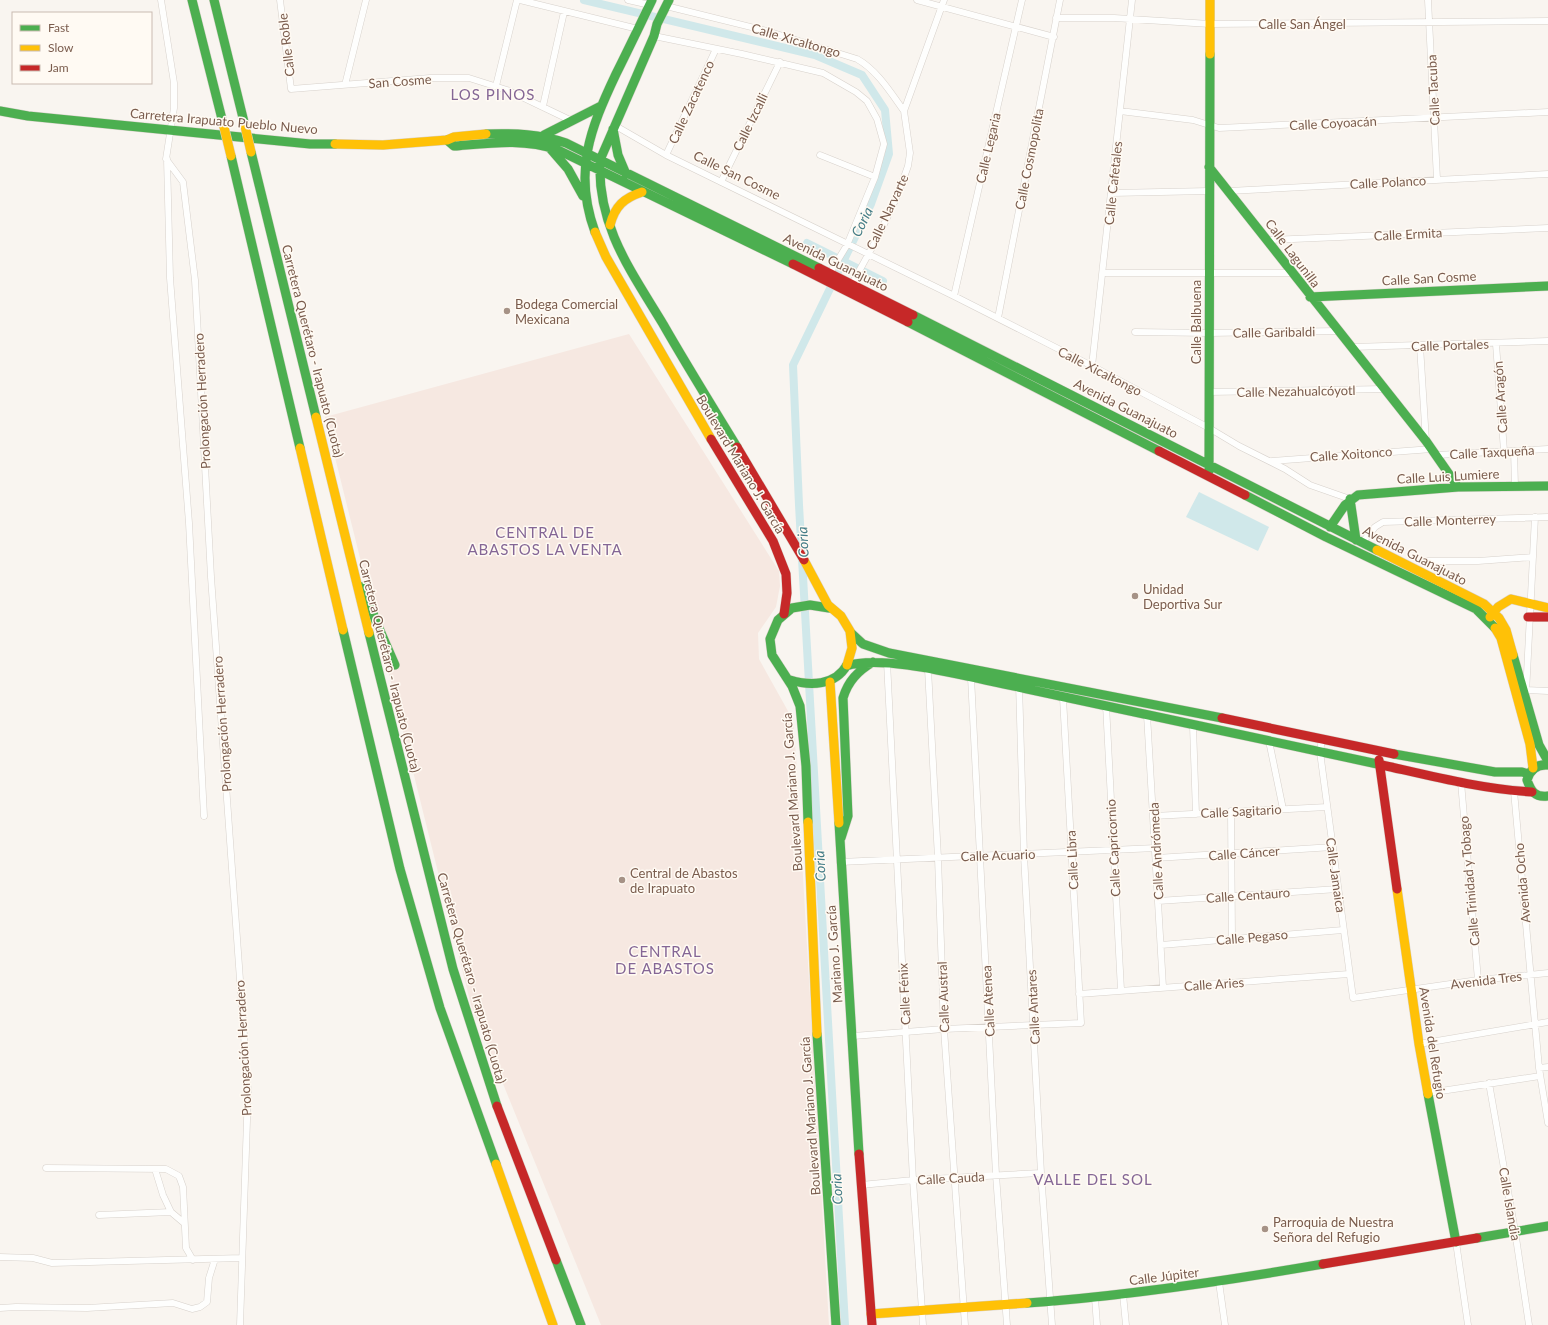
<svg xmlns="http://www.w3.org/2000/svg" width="1548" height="1325" viewBox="0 0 1548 1325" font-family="Lato,sans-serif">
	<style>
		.commercial { fill: #f6e8e1 }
		.water { fill: #d0e8ea }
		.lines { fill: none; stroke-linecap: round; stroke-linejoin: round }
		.canal { stroke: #d0e8ea; stroke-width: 8 }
		.street-casing { stroke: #d7d1cb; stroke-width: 7 }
		.fast-casing { stroke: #d9d2cb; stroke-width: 10 }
		.slow-casing { stroke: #d9d2cb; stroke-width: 10 }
		.jam-casing { stroke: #d9d2cb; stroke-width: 10 }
		.street { stroke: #fefefd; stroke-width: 6 }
		.fast { stroke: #4caf50; stroke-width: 9 }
		.slow { stroke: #ffc107; stroke-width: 9 }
		.jam { stroke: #c62828; stroke-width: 9 }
		.slow-bridge-casing { stroke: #dad1cc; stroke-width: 10; stroke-linecap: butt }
		.slow-bridge { stroke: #ffc107; stroke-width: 9 }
		.poi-dot { fill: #a69286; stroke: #fffaf3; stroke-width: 1.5 }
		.labels { text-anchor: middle; stroke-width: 3; stroke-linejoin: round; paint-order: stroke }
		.street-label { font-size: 13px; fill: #7a5c4d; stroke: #fffaf3 }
		.poi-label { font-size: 13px; fill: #7a5c4d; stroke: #fffaf3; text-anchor: start }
		.water-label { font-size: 14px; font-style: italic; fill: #437c86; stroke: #fffaf3 }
		.quarter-label { font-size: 15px; letter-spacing: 1px; fill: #846695; stroke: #fffaf3 }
	</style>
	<rect width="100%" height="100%" fill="#f9f5f0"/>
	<path class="commercial" d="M629,334L779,571L780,586L776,607L758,633L759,659L793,720L796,756L829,1325H601L471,1005L325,417Z"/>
	<path class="water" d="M1199,492L1269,527L1258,551L1186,517Z"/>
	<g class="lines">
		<path class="canal" d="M584,0L815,55L862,75L885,110L889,154L871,204L793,365L799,505L845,1325
			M807,243L883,281"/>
		<g class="street-casing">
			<path id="street" d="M161,0L174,83V108L166,159L183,182L195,280L211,577L248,1091L240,1325
				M280,0L291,89L430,78H469L507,90L572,121
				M520,0L638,29
				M628,0L650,5
				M917,0L1054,37
				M1428,0L1437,179
				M666,6L767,31L857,59C877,70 891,93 904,111
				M1056,18H1114L1210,24L1548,21
				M654,36L742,54L823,73L856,92L867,101L877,119L884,144L875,177L847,245L830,273
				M345,85L366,0
				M496,86L517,0
				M543,106L564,12
				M1120,111L1193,120L1219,128L1548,112
				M614,125L666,155L954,296L1092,366L1209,428L1239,446L1285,469L1310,485L1350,499
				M666,155L716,49
				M820,155L875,177
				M167,159L170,278L189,523L204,816
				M721,182L780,62
				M1229,191L1548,174
				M1112,193L1209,191
				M1268,240L1548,228
				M1103,273H1292
				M852,284L880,233L898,194L908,166L910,153L904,111L944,0
				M954,296L1022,0
				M998,318L1060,0
				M1135,332L1209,333L1338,331
				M1496,344L1504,451
				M1420,346L1426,441
				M1352,347L1548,341
				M1092,366L1132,0
				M1209,392L1384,389
				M1514,451L1515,486
				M1437,455L1548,449
				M1272,461L1432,449
				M1362,543L1375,527L1383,522L1548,517
				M1426,561H1478L1533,557
				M887,662L913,1180L923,1325
				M928,669L938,858L944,1029L965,1325
				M971,677L996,1175L1007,1325
				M1019,684L1024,855L1041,1173L1052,1325
				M1526,690L1548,691
				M1526,693L1535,517
				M1106,705L1121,990
				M1147,715L1163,987
				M1193,726L1196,814
				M1322,739L1320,752L1353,998L1478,980L1548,973
				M1269,741L1283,809
				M1461,782L1478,980
				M1514,791L1539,1068L1548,1123
				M1231,811L1232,939
				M1154,816L1327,807
				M1156,858L1333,847
				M840,862L1156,848
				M1158,901L1338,889
				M1161,945L1343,930
				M1079,994L1349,974
				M853,1036L944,1029L1081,1023L1063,698
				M1419,1044L1548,1022
				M1539,1068L1548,1067
				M1489,1083L1515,1231L1529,1325
				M1428,1093L1540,1076
				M46,1168L166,1169L179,1176L183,1187L186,1248L193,1260
				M155,1169L163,1195L171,1212
				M861,1185L913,1180L1041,1173
				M99,1215L171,1212L184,1223
				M1456,1242L1468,1325
				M0,1257L33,1258L52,1263L242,1258
				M1219,1282L1225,1325
				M1123,1294L1126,1325
				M1095,1298L1097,1325
				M0,1308L16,1307L87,1308L173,1303L192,1309L200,1307L207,1302L209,1278L215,1259"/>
		</g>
		<g class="fast-casing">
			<path id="fast" d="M192,0L223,123
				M214,0L245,126
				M669,0L657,24L654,36L600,160C597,226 631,271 663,324C687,366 712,406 737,447
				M0,111L28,116L310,144H335
				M613,129L618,155L626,174
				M486,134C514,133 540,134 566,143L819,268
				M544,135L601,106
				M447,140L454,146C490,143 524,138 558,150L793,264
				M548,146L568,169L583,196
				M251,152L316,417
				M231,156L300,448
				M1209,167L1426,441L1458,487
				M595,232C573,172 590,129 616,74C628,50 640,25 652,0
				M1310,297L1548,286
				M913,315L1377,550
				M908,322L1159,451
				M1209,471L1210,54
				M1245,495L1326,537L1476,609L1495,628
				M1350,499L1356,540
				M1330,527L1345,505L1358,495L1458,487L1548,486
				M364,586L375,619L395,665
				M343,630L400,869L440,1008L496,1164
				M369,633L453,969L497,1106
				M851,633L863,644L889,653L1222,718
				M1513,655L1539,745L1548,761
				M846,666C884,654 963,676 1004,684C1130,710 1256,739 1382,765
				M790,680C810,686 835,686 847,665
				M1394,754L1495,772H1522L1529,774
				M1548,765C1537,764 1530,769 1527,780C1531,791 1535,798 1548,796
				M808,822L806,766L800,706L792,686L772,655L770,639L778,620L792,608L810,605L829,608
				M839,823L859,1154
				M841,838L848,816L843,698C848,681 858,671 873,662
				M817,1034L836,1325
				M1428,1094L1456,1242
				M1477,1238L1548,1226
				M556,1260L581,1325
				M1027,1303C1127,1296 1225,1281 1323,1264"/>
		</g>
		<g class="slow-casing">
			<path id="slow" d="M1210,54V0
				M335,144L383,145L447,140L454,137L486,134
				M610,225C615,206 624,198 642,192
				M595,232L606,257L711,439
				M316,417L369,633
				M300,448L343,630
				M1377,550L1484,604L1499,618L1506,630L1513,655
				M804,560L828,605L841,616L850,631L852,648L847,665
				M1490,617L1498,607L1511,599L1548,608
				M1495,628L1501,638L1530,744L1533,768
				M830,682L839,823
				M808,822L817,1034
				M1397,889L1419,1044L1428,1094
				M496,1164L553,1325
				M871,1314L1027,1303"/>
		</g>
		<g class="jam-casing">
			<path id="jam" d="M793,264L908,322
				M819,268L913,315
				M711,439L773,541L786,574L787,593L784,614
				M737,447L804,560
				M1159,451L1245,495
				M1528,617H1548
				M1222,718L1394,754
				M1379,760L1397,889
				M1382,765C1431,776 1481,789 1532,792
				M497,1106L556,1260
				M859,1154L872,1325
				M1323,1264L1477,1238"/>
		</g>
		<use href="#street" class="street"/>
		<use href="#fast" class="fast"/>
		<use href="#slow" class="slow"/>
		<use href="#jam" class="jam"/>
		<g class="slow-bridge-casing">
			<path id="slow-bridge" d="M223,123L231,156
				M245,126L251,152"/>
		</g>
		<use href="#slow-bridge" class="slow-bridge"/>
	</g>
	<g class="poi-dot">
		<circle cx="507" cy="311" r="4"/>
		<circle cx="1135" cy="596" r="4"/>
		<circle cx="622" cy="880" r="4"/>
		<circle cx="1265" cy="1229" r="4"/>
	</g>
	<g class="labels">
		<g class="street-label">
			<text x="1302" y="29">Calle San Ángel</text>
			<text transform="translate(796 40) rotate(16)" y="5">Calle Xicaltongo</text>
			<text transform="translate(286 45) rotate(-97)" y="5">Calle Roble</text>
			<text transform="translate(400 81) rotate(-4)" y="5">San Cosme</text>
			<text transform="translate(1433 90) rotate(-93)" y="5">Calle Tacuba</text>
			<text transform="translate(691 102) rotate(-65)" y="5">Calle Zacatenco</text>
			<text transform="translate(224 121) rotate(5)" y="5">Carretera Irapuato Pueblo Nuevo</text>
			<text transform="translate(750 122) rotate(-64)" y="5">Calle Izcalli</text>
			<text transform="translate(1333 123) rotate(-3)" y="5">Calle Coyoacán</text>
			<text transform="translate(988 148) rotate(-77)" y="5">Calle Legaria</text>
			<text transform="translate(1029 159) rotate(-79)" y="5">Calle Cosmopolita</text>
			<text transform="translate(737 175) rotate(26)" y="5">Calle San Cosme</text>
			<text transform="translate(1388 182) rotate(-3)" y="5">Calle Polanco</text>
			<text transform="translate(1113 183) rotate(-84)" y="5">Calle Cafetales</text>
			<text transform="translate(887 212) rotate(-65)" y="5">Calle Narvarte</text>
			<text transform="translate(1408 234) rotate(-3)" y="5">Calle Ermita</text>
			<text transform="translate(1293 253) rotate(53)" y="5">Calle Lagunilla</text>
			<text transform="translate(836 262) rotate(26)" y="5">Avenida Guanajuato</text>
			<text transform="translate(1429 278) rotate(-3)" y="5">Calle San Cosme</text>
			<text transform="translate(1196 322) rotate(-90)" y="5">Calle Balbuena</text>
			<text transform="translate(1274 332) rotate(-1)" y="5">Calle Garibaldi</text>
			<text transform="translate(1450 345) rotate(-2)" y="5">Calle Portales</text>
			<text transform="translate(313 351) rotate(76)" y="5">Carretera Querétaro - Irapuato (Cuota)</text>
			<text transform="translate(1100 371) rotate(27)" y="5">Calle Xicaltongo</text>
			<text transform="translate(1296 391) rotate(-1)" y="5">Calle Nezahualcóyotl</text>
			<text transform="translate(1500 397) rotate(-94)" y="5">Calle Aragón</text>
			<text transform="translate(202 401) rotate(-93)" y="5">Prolongación Herradero</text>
			<text transform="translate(1126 408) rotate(27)" y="5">Avenida Guanajuato</text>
			<text transform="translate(1492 452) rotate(-3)" y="5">Calle Taxqueña</text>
			<text transform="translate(1351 454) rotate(-4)" y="5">Calle Xoitonco</text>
			<text transform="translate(741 464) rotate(59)" y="5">Boulevard Mariano J. García</text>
			<text transform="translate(1448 476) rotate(-3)" y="5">Calle Luis Lumiere</text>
			<text transform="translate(1450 520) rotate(-2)" y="5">Calle Monterrey</text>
			<text transform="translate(1415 555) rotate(27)" y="5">Avenida Guanajuato</text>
			<text transform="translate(390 666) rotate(76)" y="5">Carretera Querétaro - Irapuato (Cuota)</text>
			<text transform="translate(222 724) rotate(-94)" y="5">Prolongación Herradero</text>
			<text transform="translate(792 792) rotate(-94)" y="5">Boulevard Mariano J. García</text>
			<text transform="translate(1241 811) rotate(-3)" y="5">Calle Sagitario</text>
			<text transform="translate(1113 848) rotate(-93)" y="5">Calle Capricornio</text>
			<text transform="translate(1156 851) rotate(-93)" y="5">Calle Andrómeda</text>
			<text transform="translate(1244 853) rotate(-4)" y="5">Calle Cáncer</text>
			<text transform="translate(998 855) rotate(-2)" y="5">Calle Acuario</text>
			<text transform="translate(1072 860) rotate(-93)" y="5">Calle Libra</text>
			<text transform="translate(1336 875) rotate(82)" y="5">Calle Jamaica</text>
			<text transform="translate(1469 881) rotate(-95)" y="5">Calle Trinidad y Tobago</text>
			<text transform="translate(1522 883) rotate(-95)" y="5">Avenida Ocho</text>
			<text transform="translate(1248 895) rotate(-4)" y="5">Calle Centauro</text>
			<text transform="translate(1252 937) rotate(-5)" y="5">Calle Pegaso</text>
			<text transform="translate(834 954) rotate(-94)" y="5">Mariano J. García</text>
			<text transform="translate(472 978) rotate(74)" y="5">Carretera Querétaro - Irapuato (Cuota)</text>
			<text transform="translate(1486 980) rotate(-7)" y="5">Avenida Tres</text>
			<text transform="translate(1214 984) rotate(-4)" y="5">Calle Aries</text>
			<text transform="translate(904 994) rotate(-93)" y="5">Calle Fénix</text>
			<text transform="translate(943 997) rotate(-92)" y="5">Calle Austral</text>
			<text transform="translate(988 1001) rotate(-93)" y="5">Calle Atenea</text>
			<text transform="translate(1033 1007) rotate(-93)" y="5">Calle Antares</text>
			<text transform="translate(1433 1043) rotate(81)" y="5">Avenida del Refugio</text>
			<text transform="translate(243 1048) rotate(-93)" y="5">Prolongación Herradero</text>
			<text transform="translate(810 1116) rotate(-94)" y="5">Boulevard Mariano J. García</text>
			<text transform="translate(951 1178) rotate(-3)" y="5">Calle Cauda</text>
			<text transform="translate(1510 1204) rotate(80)" y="5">Calle Islandia</text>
			<text transform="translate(1164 1276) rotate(-7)" y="5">Calle Júpiter</text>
		</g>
		<g class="poi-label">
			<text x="515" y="309">Bodega Comercial<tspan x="515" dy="15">Mexicana</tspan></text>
			<text x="1143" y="594">Unidad<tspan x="1143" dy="15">Deportiva Sur</tspan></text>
			<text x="630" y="878">Central de Abastos<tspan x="630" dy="15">de Irapuato</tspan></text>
			<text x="1273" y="1227">Parroquia de Nuestra<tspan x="1273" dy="15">Señora del Refugio</tspan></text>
		</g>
		<g class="water-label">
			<text transform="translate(862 222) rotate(-64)" y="5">Coria</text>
			<text transform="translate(803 542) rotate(-93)" y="5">Coria</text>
			<text transform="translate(820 866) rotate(-93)" y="5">Coria</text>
			<text transform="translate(837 1189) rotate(-93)" y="5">Coria</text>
		</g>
		<g class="quarter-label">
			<text x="493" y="100">LOS PINOS</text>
			<text x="545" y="538">CENTRAL DE<tspan x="545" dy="17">ABASTOS LA VENTA</tspan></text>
			<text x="665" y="957">CENTRAL<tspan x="665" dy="17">DE ABASTOS</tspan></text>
			<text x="1093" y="1185">VALLE DEL SOL</text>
		</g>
	</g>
	<rect x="12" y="12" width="140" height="72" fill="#fffaf3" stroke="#cabbb1"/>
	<rect x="20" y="25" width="20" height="6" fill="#4caf50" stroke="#cabbb1"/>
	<text x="48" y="32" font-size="12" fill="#7a5c4d">Fast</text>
	<rect x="20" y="45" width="20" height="6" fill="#ffc107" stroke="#cabbb1"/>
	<text x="48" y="52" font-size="12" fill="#7a5c4d">Slow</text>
	<rect x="20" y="65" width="20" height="6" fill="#c62828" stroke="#cabbb1"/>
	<text x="48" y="72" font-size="12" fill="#7a5c4d">Jam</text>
</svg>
